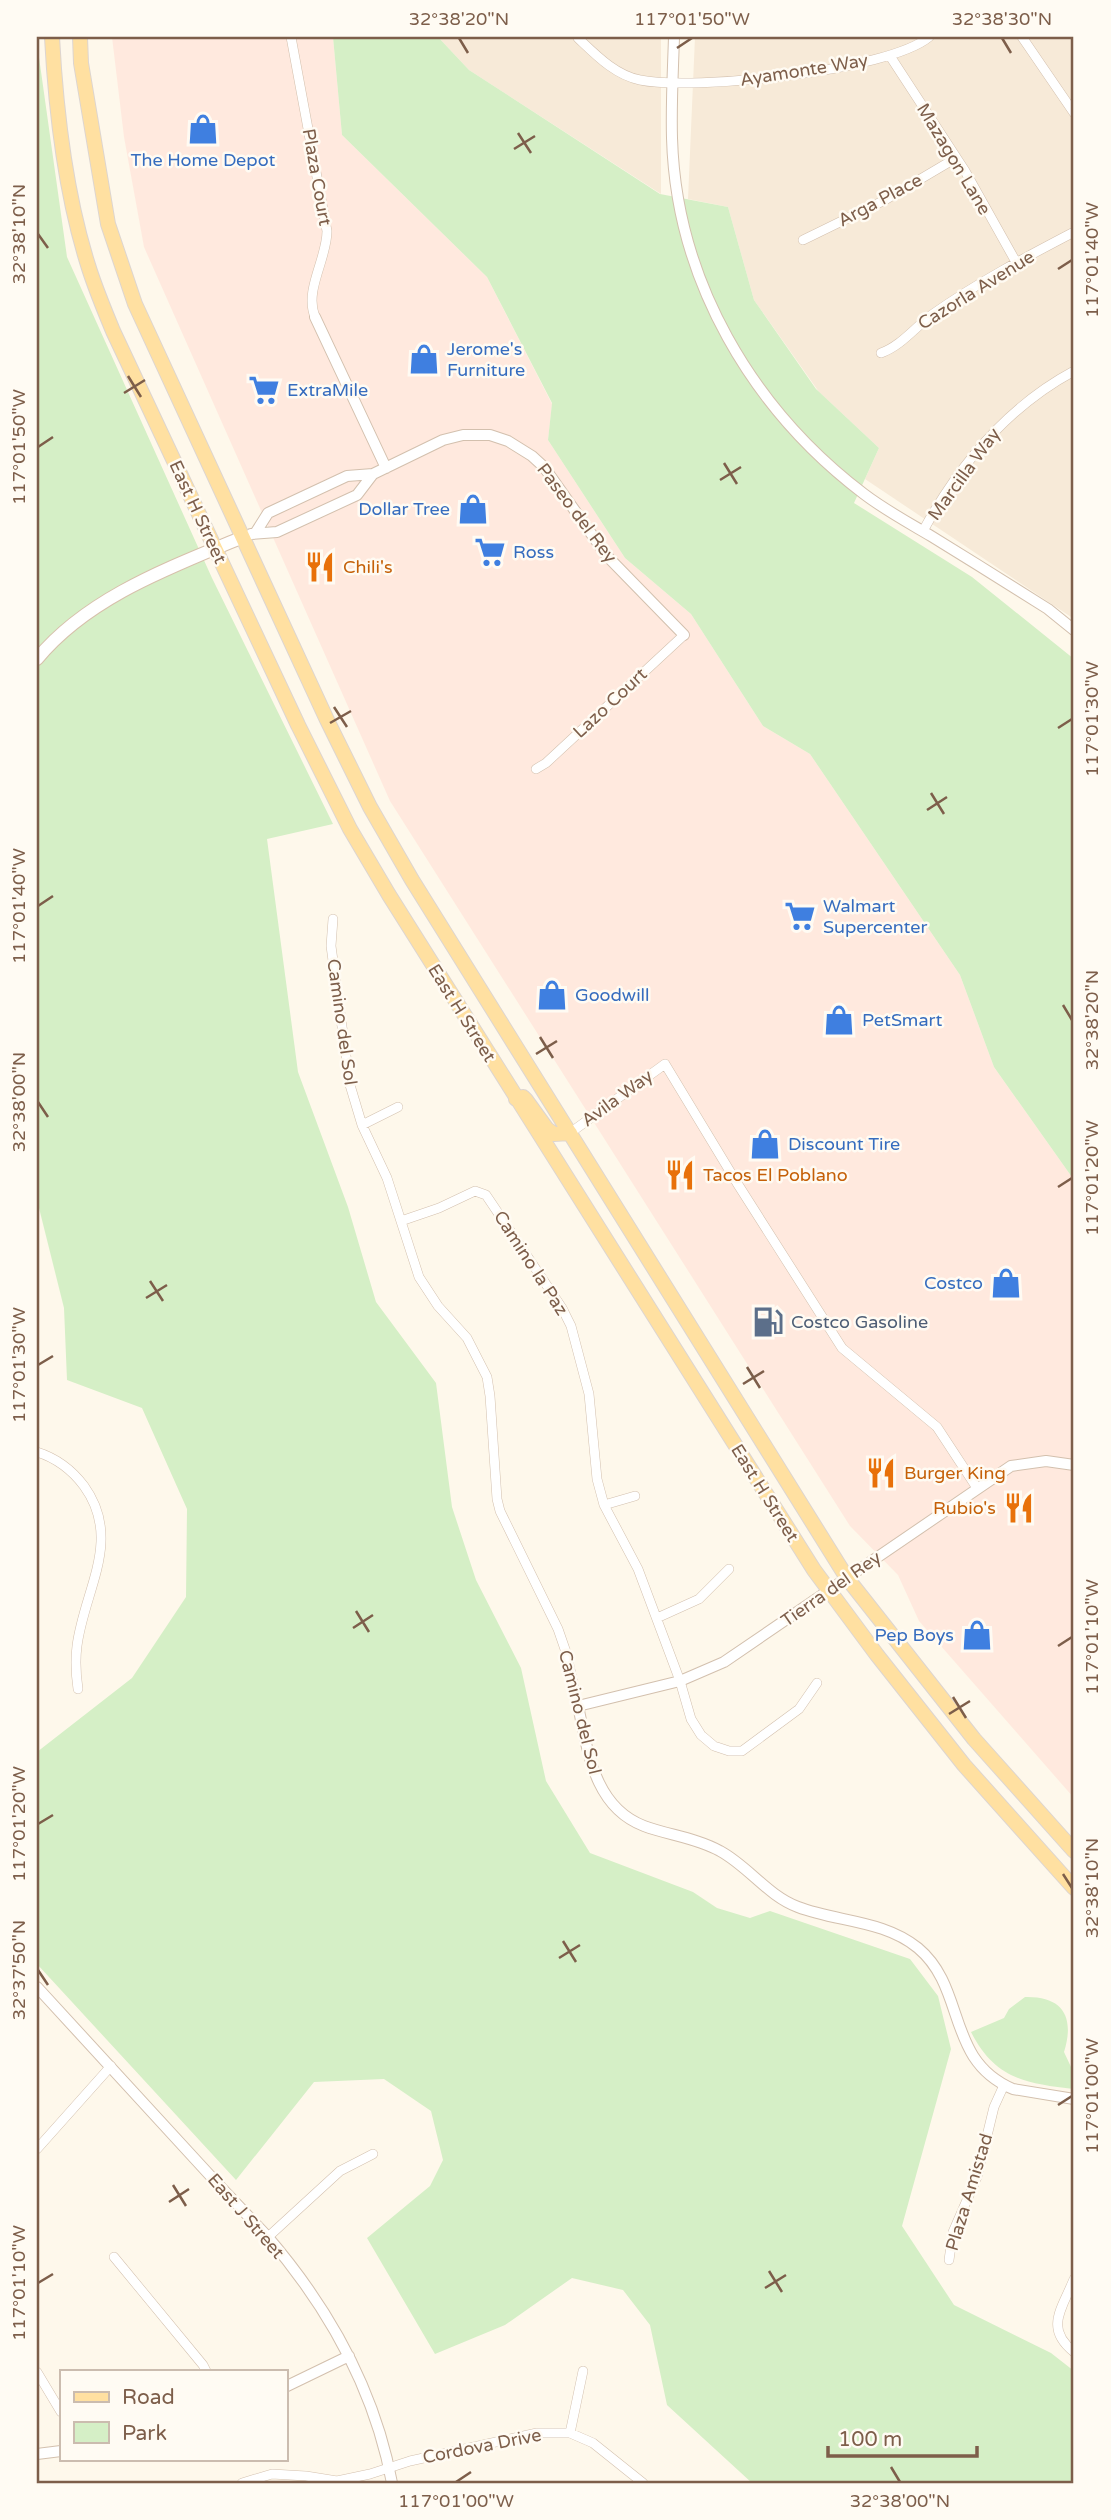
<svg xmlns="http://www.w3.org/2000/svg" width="1111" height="2520" viewBox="0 0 1111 2520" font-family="'Varela Round',sans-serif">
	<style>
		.residential { fill: #f7ead8 }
		.commercial { fill: #ffe9de }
		.green { fill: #d5efc6 }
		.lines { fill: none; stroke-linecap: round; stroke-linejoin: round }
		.minor-casing { stroke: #d3c0ae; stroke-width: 10 }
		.tertiary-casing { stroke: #d3c0ae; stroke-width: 12 }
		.secondary-casing { stroke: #d7c0ab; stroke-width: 14 }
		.primary-casing { stroke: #ddd5d0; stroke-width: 16 }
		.minor { stroke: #fff; stroke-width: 9 }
		.tertiary { stroke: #fff; stroke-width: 10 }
		.secondary { stroke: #fff; stroke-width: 12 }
		.primary { stroke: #ffe0a1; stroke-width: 14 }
		.ticks { fill: none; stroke: #7d5e4a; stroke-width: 2.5 }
		.labels { text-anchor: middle; stroke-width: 5; stroke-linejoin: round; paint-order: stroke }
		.street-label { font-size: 18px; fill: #7d5e4a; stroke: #fffbf3 }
		.shop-label { font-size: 18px; fill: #366cbe; stroke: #fffbf3; text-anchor: start }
		.food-label { font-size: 18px; fill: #c56008; stroke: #fffbf3; text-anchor: start }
		.service-label { font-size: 18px; fill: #4e5e75; stroke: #fffbf3; text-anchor: start }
		.neatline { fill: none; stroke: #7d5e4a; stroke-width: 2.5 }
		.ticks-label { font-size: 18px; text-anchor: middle; fill: #7d5e4a }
	</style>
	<rect width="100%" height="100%" fill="#fef8eb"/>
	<path class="residential" d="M438,37H661V194L469,70Z
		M695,37H1074V619L865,479L879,448L819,392L754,300L728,207L688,199Z"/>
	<path class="commercial" d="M112,37H333L342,135L487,277L552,404L548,440L625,558L691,614L763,726L810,754L960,975L994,1067L1074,1180V1798L919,1621L898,1575L850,1526L390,801L144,247L124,137Z"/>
	<path class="green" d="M333,37H438L469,70L660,194L728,207L754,300L816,389L879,448L854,503L972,577L1074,659V1180L994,1067L960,975L810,754L763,726L691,614L625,558L548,440L552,403L487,277L342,135Z
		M37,43L67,257L212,578L333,824L267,839L298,1072L348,1207L376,1302L436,1383L452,1507L476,1580L521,1668L546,1781L590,1853L693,1892L717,1908L750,1918L770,1911L910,1959L938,1996L951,2049L902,2226L954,2305L1051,2353L1074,2371V2483H752L667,2405L650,2325L623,2290L572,2278L505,2325L435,2354L367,2238L430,2186L443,2160L431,2111L384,2079L314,2082L236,2180L37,1964V1752L132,1678L186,1597L187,1509L142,1408L67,1380L64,1308L37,1200Z
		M1025,1997C1063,1996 1075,2017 1064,2052L1071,2067L1074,2089C1025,2083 995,2079 971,2032L1004,2018L1009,2009Z"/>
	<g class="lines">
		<g class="minor-casing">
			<path id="minor" d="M291,37L327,231C327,259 304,290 315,317
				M1022,37L1074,113
				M578,38C596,55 615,75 640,80C693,91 888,71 929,37
				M890,56L965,171L1016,262
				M803,240L885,200L956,158
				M881,353C901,346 915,327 933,314C977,283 1026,257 1074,232
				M923,531C959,465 1007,407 1074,371
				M536,769L546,763L684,635
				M333,919L331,946L350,1085L362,1125L387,1178L419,1277L438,1306L467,1338L487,1377L490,1396L497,1499L500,1511L558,1629L567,1655L578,1706
				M362,1125L398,1107
				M570,1133L665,1064L737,1183L842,1348L937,1427L977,1488
				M401,1221L439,1208L475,1191L486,1195L562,1308L571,1326L589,1394L597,1479L604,1505L638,1569L680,1681L691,1719L701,1735L714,1746L729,1751H742L799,1709L817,1683
				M37,1452C56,1458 72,1470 84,1486C123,1540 84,1590 77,1646C75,1661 76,1675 78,1689
				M604,1505L635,1496
				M657,1618L699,1599L729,1569
				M37,2149L111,2066
				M268,2237L340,2171L373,2154
				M114,2257L203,2365L206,2371
				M949,2260L953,2232L977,2177L994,2107L1004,2085
				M1074,2279C1062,2309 1044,2328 1074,2352
				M37,2372L61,2412
				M570,2433L583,2371
				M242,2483L272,2474L306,2476L337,2481L370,2474L410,2461L537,2433H570L593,2443L643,2483"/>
		</g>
		<g class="tertiary-casing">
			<path id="tertiary" d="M674,37C673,70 671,104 672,138C676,280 752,409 864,494C885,510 909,523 931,536C970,560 1010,585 1048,609L1074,630
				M315,317L386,468
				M256,532L268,513L347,476L373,474L443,440L463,435H490L508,441L532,456L544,467L607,556L684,635
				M251,534L277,532L357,495L373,474
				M1074,1465L1046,1461L1011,1466L724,1662L680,1681L578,1706C588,1751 594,1807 644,1826C668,1835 697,1838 720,1851C748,1866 768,1896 798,1907C837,1922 884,1920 918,1948C967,1989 945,2060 1013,2089L1074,2099
				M37,1987C97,2052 157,2117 216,2182C233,2200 250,2218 267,2236C328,2307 375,2391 392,2483
				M285,2387L349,2356
				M37,2454L61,2451"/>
		</g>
		<g class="secondary-casing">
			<path id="secondary" d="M37,659C88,597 171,567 243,537"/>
		</g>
		<g class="primary-casing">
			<path id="primary" d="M52,37C56,113 65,192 88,265C95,288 104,309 113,331L298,725L350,829L389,895L814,1570L877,1655L964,1765L1074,1888
				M80,37L81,63L108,224L135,304L327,720L370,807L412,880L847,1578L974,1739L1074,1851
				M516,1099L523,1097L526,1100L547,1129L554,1134L570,1133"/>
		</g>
		<use href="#minor" class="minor"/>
		<use href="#tertiary" class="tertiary"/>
		<use href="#secondary" class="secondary"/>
		<use href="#primary" class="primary"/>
	</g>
	<path class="ticks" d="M459,38L468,53M1002,38L1011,53M677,48L692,38M518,133L531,153M514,149L535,136M38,234L48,248M1058,269L1072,260M128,376L141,397M124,393L145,380M38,447L53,437M724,463L737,484M720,480L741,467M334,707L347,727M330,723L351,711M1058,728L1072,719M931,793L944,814M927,810L947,797M38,906L53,896M1063,1005L1072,1020M540,1037L553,1058M536,1054L557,1041M38,1102L48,1117M1058,1187L1072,1178M150,1281L163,1301M146,1298L167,1285M38,1365L53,1356M747,1367L760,1388M743,1384L764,1371M356,1611L369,1632M353,1628L373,1615M1058,1646L1072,1637M953,1697L966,1718M949,1714L970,1701M38,1824L53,1815M1063,1874L1072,1888M563,1941L576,1962M559,1958L580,1945M38,1970L48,1985M1058,2105L1072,2096M173,2185L186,2206M169,2202L189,2189M769,2271L782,2292M38,2283L53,2274M765,2288L786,2275M891,2467L900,2482M456,2482L471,2472"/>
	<defs>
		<g id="shop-bare" transform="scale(2.415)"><path d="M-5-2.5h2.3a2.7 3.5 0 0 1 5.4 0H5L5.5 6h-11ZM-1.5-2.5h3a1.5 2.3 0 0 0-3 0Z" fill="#3f7fe0" stroke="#fffbf3" stroke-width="2.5" paint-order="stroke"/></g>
		<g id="supermarket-bare" transform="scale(2.415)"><path d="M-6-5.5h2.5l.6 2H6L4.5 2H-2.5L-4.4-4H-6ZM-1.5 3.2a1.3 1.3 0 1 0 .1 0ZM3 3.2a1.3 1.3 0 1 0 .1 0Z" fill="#3f7fe0" stroke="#fffbf3" stroke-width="2.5" paint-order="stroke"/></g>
		<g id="restaurant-bare" transform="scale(2.415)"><path d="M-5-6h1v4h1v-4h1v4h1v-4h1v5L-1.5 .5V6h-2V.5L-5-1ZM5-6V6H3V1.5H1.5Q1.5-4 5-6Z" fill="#e8710a" stroke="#fffbf3" stroke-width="2.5" paint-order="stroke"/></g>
		<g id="fuel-bare" transform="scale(2.415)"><path d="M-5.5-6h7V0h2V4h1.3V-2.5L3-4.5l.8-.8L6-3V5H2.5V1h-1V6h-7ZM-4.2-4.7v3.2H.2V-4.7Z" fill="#5c6f8a" stroke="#fffbf3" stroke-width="2.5" paint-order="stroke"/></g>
	</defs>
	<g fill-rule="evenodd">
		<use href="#shop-bare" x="203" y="129"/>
		<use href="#shop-bare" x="424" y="359"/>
		<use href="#supermarket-bare" x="264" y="390"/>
		<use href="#shop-bare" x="473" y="509"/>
		<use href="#supermarket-bare" x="490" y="552"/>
		<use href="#restaurant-bare" x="320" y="567"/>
		<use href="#supermarket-bare" x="800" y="916"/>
		<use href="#shop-bare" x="552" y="995"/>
		<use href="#shop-bare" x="839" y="1020"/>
		<use href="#shop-bare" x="765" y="1144"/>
		<use href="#restaurant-bare" x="680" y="1175"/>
		<use href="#shop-bare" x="1006" y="1283"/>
		<use href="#fuel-bare" x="768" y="1322"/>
		<use href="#restaurant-bare" x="881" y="1473"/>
		<use href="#restaurant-bare" x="1019" y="1508"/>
		<use href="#shop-bare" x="977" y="1635"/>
	</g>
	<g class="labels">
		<g class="street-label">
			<text transform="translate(804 70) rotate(-9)" y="6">Ayamonte Way</text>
			<text transform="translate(954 159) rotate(59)" y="6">Mazagon Lane</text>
			<text transform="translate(317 177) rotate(80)" y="6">Plaza Court</text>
			<text transform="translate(880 200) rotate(-28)" y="6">Arga Place</text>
			<text transform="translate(976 290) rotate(-32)" y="6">Cazorla Avenue</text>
			<text transform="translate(964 474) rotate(-54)" y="6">Marcilla Way</text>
			<text transform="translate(198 512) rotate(65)" y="6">East H Street</text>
			<text transform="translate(577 513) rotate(53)" y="6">Paseo del Rey</text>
			<text transform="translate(610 703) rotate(-43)" y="6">Lazo Court</text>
			<text transform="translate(462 1013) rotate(58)" y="6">East H Street</text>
			<text transform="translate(342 1022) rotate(82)" y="6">Camino del Sol</text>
			<text transform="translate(617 1098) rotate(-36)" y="6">Avila Way</text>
			<text transform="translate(531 1263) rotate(57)" y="6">Camino la Paz</text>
			<text transform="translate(765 1493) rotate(58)" y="6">East H Street</text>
			<text transform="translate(831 1589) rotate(-35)" y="6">Tierra del Rey</text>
			<text transform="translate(580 1712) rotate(76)" y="6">Camino del Sol</text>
			<text transform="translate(969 2192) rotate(-73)" y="6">Plaza Amistad</text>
			<text transform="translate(246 2216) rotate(49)" y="6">East J Street</text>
			<text transform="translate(482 2446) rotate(-11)" y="6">Cordova Drive</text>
		</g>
		<g class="shop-label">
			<text x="203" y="166" text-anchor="middle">The Home Depot</text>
			<text x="447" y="355">Jerome's<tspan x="447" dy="21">Furniture</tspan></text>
			<text x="287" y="396">ExtraMile</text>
			<text x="450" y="515" text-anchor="end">Dollar Tree</text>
			<text x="513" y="558">Ross</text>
			<text x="823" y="912">Walmart<tspan x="823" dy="21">Supercenter</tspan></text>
			<text x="575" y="1001">Goodwill</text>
			<text x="862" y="1026">PetSmart</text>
			<text x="788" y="1150">Discount Tire</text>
			<text x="983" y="1289" text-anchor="end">Costco</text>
			<text x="954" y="1641" text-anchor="end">Pep Boys</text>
		</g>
		<g class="food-label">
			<text x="343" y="573">Chili's</text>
			<text x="703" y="1181">Tacos El Poblano</text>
			<text x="904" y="1479">Burger King</text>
			<text x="996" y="1514" text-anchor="end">Rubio's</text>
		</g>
		<g class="service-label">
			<text x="791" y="1328">Costco Gasoline</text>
		</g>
	</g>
	<rect width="1111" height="2520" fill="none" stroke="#fffbf3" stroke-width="77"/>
	<rect x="60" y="2370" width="228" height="91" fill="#fffbf3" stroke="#cbbcaf" stroke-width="2"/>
	<rect x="74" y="2392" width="35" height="10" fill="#ffe0a1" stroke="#cbbcaf" stroke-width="2"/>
	<text x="122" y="2404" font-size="21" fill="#7d5e4a">Road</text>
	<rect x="74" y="2422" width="35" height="21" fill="#d5efc6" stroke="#cbbcaf" stroke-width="2"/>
	<text x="122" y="2440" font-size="21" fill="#7d5e4a">Park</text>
	<path d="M828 2446v10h149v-10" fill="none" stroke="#7d5e4a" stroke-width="3.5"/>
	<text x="838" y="2446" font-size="21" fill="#7d5e4a" stroke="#fffbf3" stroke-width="5" paint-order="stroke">100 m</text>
	<rect x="38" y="38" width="1034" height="2444" class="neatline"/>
	<g class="ticks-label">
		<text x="459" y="25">32°38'20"N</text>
		<text x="692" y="25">117°01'50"W</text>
		<text x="1002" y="25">32°38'30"N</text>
		<text transform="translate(19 234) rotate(-90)" y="6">32°38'10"N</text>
		<text transform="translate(1092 260) rotate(-90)" y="6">117°01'40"W</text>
		<text transform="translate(19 447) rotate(-90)" y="6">117°01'50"W</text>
		<text transform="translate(1092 719) rotate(-90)" y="6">117°01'30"W</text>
		<text transform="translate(19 906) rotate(-90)" y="6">117°01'40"W</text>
		<text transform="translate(1092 1020) rotate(-90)" y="6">32°38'20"N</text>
		<text transform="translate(19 1102) rotate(-90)" y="6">32°38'00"N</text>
		<text transform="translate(1092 1178) rotate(-90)" y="6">117°01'20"W</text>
		<text transform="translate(19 1365) rotate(-90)" y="6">117°01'30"W</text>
		<text transform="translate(1092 1637) rotate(-90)" y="6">117°01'10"W</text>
		<text transform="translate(19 1824) rotate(-90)" y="6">117°01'20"W</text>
		<text transform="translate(1092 1888) rotate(-90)" y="6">32°38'10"N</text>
		<text transform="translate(19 1970) rotate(-90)" y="6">32°37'50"N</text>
		<text transform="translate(1092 2096) rotate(-90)" y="6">117°01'00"W</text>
		<text transform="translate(19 2283) rotate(-90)" y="6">117°01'10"W</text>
		<text x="456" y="2507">117°01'00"W</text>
		<text x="900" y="2507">32°38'00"N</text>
	</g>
</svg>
